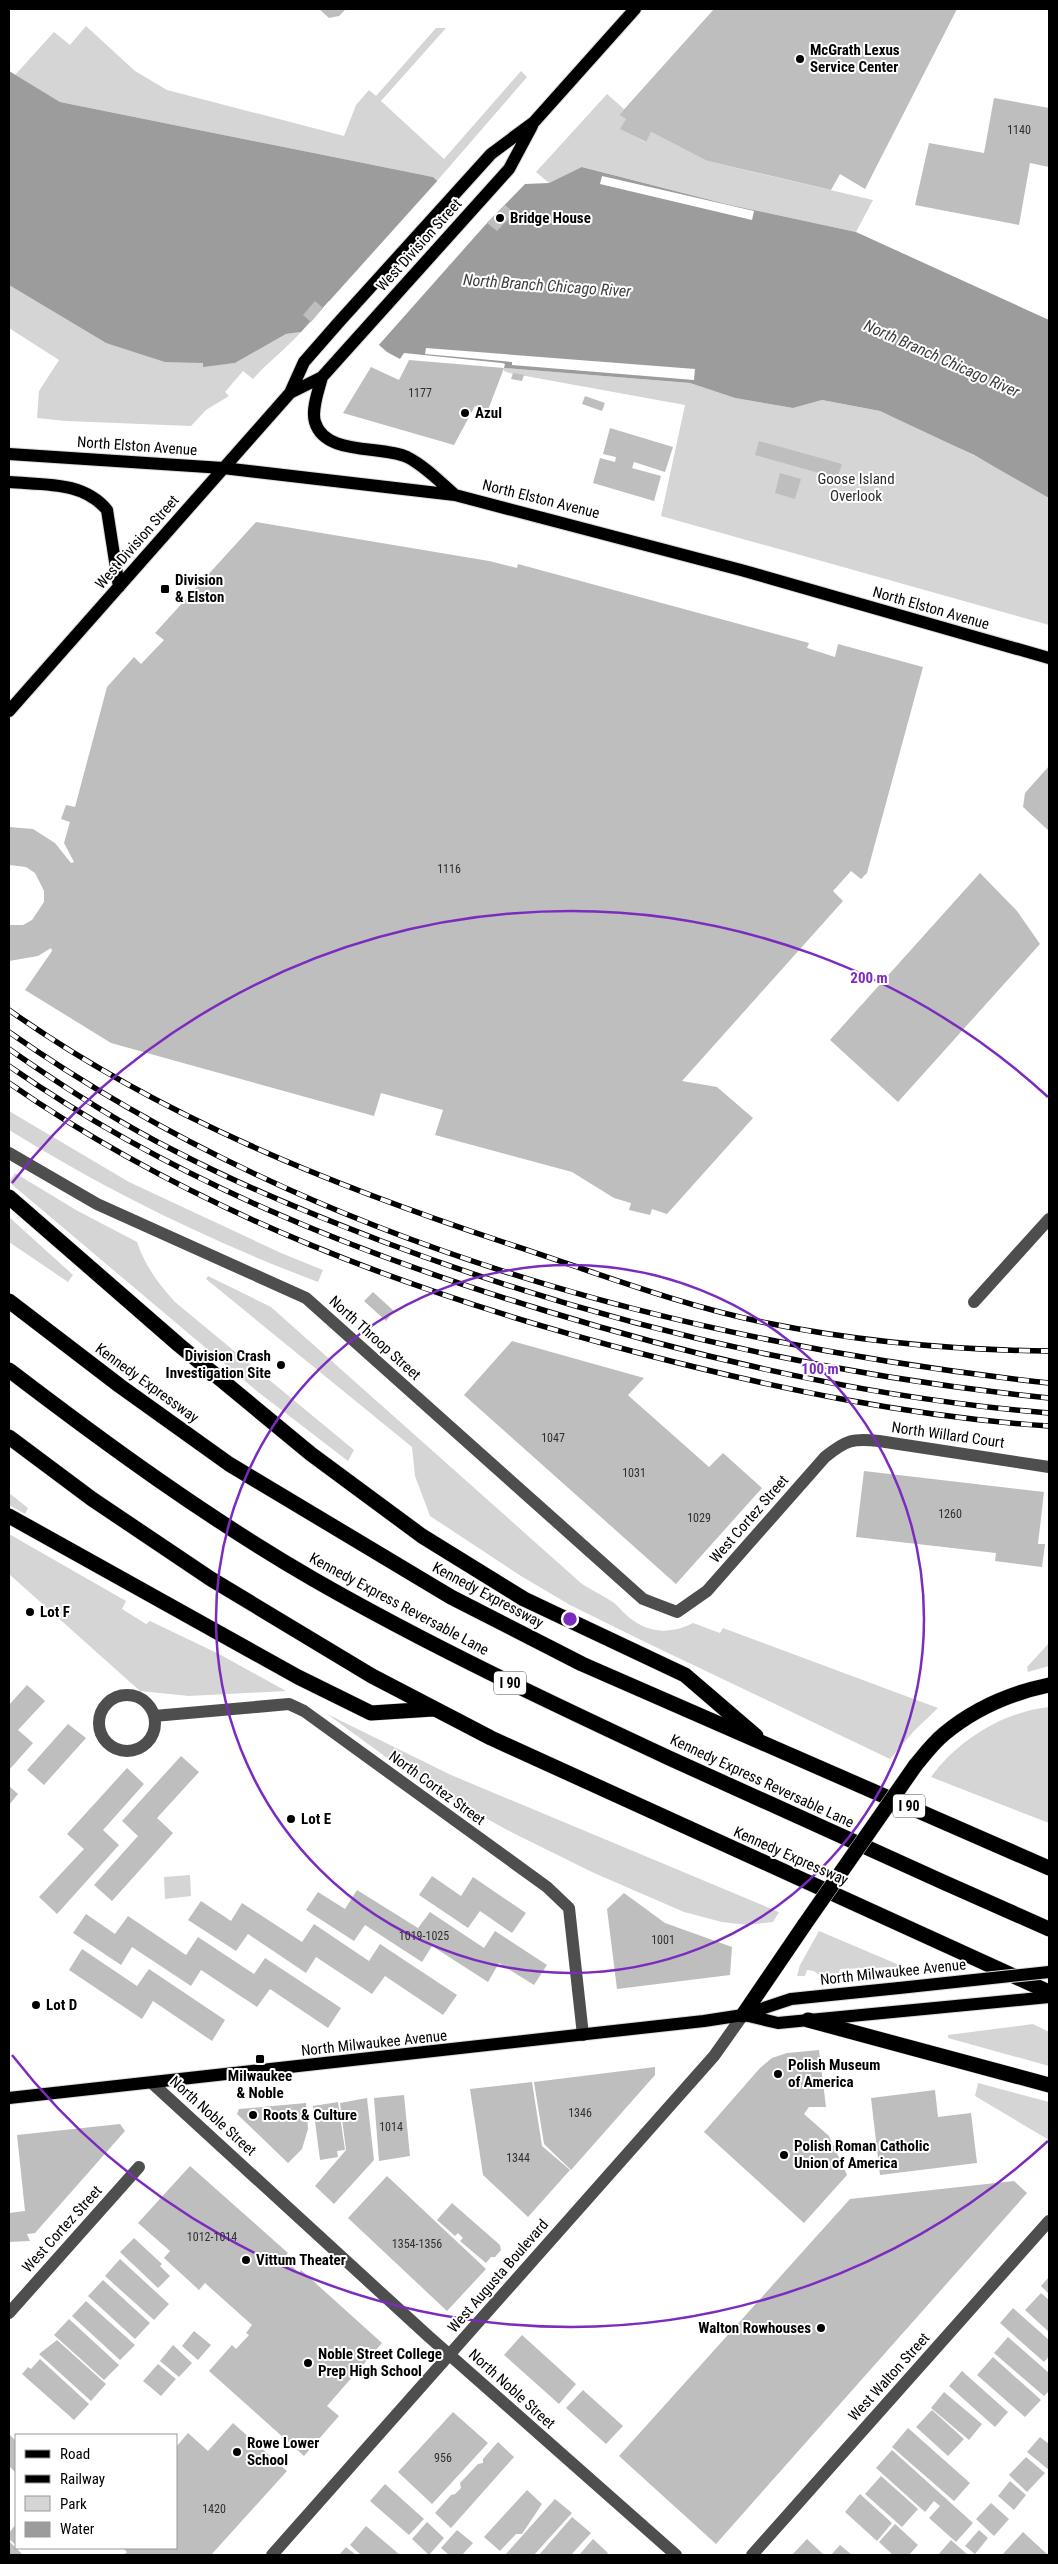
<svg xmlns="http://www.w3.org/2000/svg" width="1058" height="2564" viewBox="0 0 1058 2564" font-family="'Roboto Condensed',sans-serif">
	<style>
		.green { fill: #d5d5d5 }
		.water { fill: #9c9c9c }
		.pier { fill: #fff }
		.building { fill: #bebebe }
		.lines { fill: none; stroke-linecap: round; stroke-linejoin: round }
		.major-casing { stroke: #dbdbdb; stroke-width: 14 }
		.highway-casing { stroke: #dbdbdb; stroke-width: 16 }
		.minor { stroke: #4e4e4e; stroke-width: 12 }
		.major { stroke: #000; stroke-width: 12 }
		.highway { stroke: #000; stroke-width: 15 }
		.rail-casing { stroke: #000; stroke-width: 5.5 }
		.rail { stroke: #fff; stroke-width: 4; stroke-dasharray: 11; stroke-linecap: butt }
		.major-bridge-casing { stroke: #dbdbdb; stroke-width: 14; stroke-linecap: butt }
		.highway-bridge-casing { stroke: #dbdbdb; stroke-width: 16; stroke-linecap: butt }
		.major-bridge { stroke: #000; stroke-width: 12 }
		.highway-bridge { stroke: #000; stroke-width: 15 }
		.ring { fill: none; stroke: #7b2cbf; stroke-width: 2.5 }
		.poi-dot { fill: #000; stroke: #fff; stroke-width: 2 }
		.labels { text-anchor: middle; stroke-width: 4; stroke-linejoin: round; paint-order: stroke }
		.number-label { font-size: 12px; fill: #303030 }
		.shield { fill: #fff; stroke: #4c4c4c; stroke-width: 1 }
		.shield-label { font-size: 14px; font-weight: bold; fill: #000 }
		.poi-label { font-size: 15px; font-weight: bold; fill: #000; stroke: #fff; text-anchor: start }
		.street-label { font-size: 15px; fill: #000; stroke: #fff }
		.park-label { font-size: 15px; fill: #2c2c2c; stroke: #fff }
		.water-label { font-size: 16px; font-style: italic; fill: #3d3d3d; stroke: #fff }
		.centre { fill: #7b2cbf; stroke: #fff; stroke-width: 2.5 }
		.ring-label { font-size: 15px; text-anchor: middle; font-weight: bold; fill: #7b2cbf; stroke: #fff; stroke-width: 4; stroke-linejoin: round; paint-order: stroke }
	</style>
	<rect width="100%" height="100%" fill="#fff"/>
	<path class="green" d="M86,26L135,71L167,90L344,136L356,105L369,90L376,96L436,28H446L381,101L444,159L521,71L527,77L437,181L433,177L60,102L15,75L54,32L70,45Z
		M607,94L624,109L619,115L626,119L621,129L645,142L651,132L707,161L873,200L856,232L726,204L583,167L549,183L536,172Z
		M9,285L106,343L204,363L203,366L235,363L286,334L301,332C286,349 268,362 253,379L243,371L225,392L229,396L206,410L191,426L66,421L37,418L39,391L59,360L9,328Z
		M504,368L690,383L735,398L793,408L822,400L880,411L932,434L1010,474L1049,498V625L661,516L685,405L509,373L504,371Z
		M9,1111L129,1182L281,1253L323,1270L318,1282C210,1241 107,1191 9,1130Z
		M15,1173L76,1210L137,1242C145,1266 158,1283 175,1302L354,1450L348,1461L258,1392L9,1182Z
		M9,1217L73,1275L68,1282L9,1242Z
		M208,1276L271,1307L582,1584C592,1590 603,1596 613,1602C620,1608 626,1616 634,1621C652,1634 674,1633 693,1623L720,1633L723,1628L938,1708L914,1731L890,1759L645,1642L570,1605L521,1576L430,1516L415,1476L412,1447L206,1279Z
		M9,1493L28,1508L25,1514L9,1505Z
		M9,1534L126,1601L122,1609L146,1624L150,1621L219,1654L286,1691L189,1696L140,1691L9,1574Z
		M1049,1643V1666L1028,1672L1027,1667Z
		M1049,1707V1823L931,1777C958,1740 1003,1712 1049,1707Z
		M327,1714L451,1775L779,1912L773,1922L748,1925L722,1922L684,1912L594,1873L511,1832L420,1782Z
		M190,1875L191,1896L165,1899L164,1877Z
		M819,1931L897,1964V1967L840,1969L839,1973L818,1974L814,1971L807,1970L805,1976H797L800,1965Z
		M1033,2024L1049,2032V2066L948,2038V2035Z
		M978,2083L1049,2102V2140L975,2096Z"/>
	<path class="water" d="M9,71L60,102L433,177L485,225L525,184L549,183L582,167L726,204L856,232L1049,320V498L974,455L880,411L822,400L793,408L735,398L690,383L504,368L505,364L502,363L404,353L400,359L387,352L329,301L301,332L286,334L235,363L203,367V363L165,362L106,343L9,285Z"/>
	<path class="pier" d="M602,176L754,211L752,220L600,184Z
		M439,179L487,223L377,347L329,304L325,309L323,308Z
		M426,348L695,369L694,380L512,365V362L425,354Z"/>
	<path class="building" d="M319,9H346L339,16L329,18Z
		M714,9H957L865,189L840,174L831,190L707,161L651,132L646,142L620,129L626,119L619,115Z
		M994,98L1049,108V167L1030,163L1019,225L915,205L929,143L984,153Z
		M505,205L514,213L497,231L487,223Z
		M315,301L323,308L311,322L303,315Z
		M409,360L504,368L488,410L475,406L454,445L343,413L371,367L399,380Z
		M513,373L524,375L522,381L511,379Z
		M585,396L605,403L602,411L582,404Z
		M610,428L673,447L665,472L634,462L632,468L661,476L654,501L593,483L600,458L615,462L616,457L603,454Z
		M759,441L842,464L837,478L755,455Z
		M780,473L801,479L795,499L775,493Z
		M256,522L489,561L517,568L518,564L809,643L807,648L835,657L838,644L923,667L867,873L861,879L851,871L833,891L843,901L682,1081L717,1087L753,1118L667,1214L652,1209L650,1215L629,1210L631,1203L614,1198L572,1172L435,1135L443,1110L381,1093L374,1116L111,1043L25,990L52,951L51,948L38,956L9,961V925H23L32,920L44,902V891L35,873L26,867L9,865V827L33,829L55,843L71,863L74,862L64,843L70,822L61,819L66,805L75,807L107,687L134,657L141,664L164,640L155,633Z
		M1049,766V831L1023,807L1025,793Z
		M980,873L1017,911L1040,944L898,1102L830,1040Z
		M373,1292L394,1311L386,1321L364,1301Z
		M512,1341L644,1378L628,1395L630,1397L709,1467L723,1453L762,1488L676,1584L464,1395Z
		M864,1471L1044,1492L1038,1544H1045L1042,1567L995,1561L996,1553L856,1537Z
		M27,1685L45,1701L18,1730L33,1743L9,1770V1705Z
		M68,1724L86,1738L44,1785L27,1770Z
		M181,1756L199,1772L157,1818L173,1833L112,1901L94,1885L138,1836L122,1821Z
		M127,1768L144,1784L103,1830L119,1845L57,1914L39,1897L84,1849L67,1834Z
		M9,1786L18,1794L9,1805Z
		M432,1876L461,1896L473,1877L526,1913L512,1933L480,1911L468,1928L419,1895Z
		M357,1890L418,1928L430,1912L484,1948L495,1931L547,1965L534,1985L499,1963L488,1982L432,1946L422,1962L365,1925L354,1941L306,1910L318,1892L345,1909Z
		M624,1893L665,1923L732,1947L730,1975L617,1989L607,1909Z
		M201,1901L231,1921L242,1903L302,1942L314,1924L369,1961L380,1944L457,1995L443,2015L385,1976L372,1994L316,1957L306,1973L248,1934L236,1951L188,1920Z
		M86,1914L115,1934L128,1916L186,1955L198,1937L254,1974L265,1958L341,2008L328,2028L270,1989L257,2007L201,1970L191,1986L132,1947L121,1965L73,1933Z
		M82,1949L137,1986L149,1969L225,2020L212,2041L153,2001L142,2019L69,1970Z
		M819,2050L826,2107H809L804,2114L829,2136L847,2175L804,2223L704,2132L760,2068L772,2058L787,2053Z
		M655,2067V2075L571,2170L544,2144L534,2082Z
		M532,2082L542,2146L570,2170L528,2217L483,2175L470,2089Z
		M935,2090L938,2117L971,2113L977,2163L880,2175L871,2098Z
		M404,2095L410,2156L379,2161L374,2098Z
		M367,2098L374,2160L334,2204L315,2186L346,2150L340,2103Z
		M338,2102L345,2150L337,2151L338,2157L320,2160L313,2106Z
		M306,2103L308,2129L302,2149L288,2163L237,2114L239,2109Z
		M120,2124L125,2131L35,2233L27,2234L30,2241L9,2242V2213L25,2211L17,2135Z
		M190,2166L288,2253L283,2258L291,2265L299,2273L301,2270L382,2343L327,2406L339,2416L304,2456L209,2371L232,2345L236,2349L249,2335L246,2333L252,2325L205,2283L199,2290L164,2258L170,2251L138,2223Z
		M387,2176L486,2269L447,2311L348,2218Z
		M1014,2181L1027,2193L716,2544L619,2456L850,2199Z
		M452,2203L500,2245L501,2250L495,2257H491L486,2263L460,2241L463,2238L458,2233L455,2236L437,2220Z
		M134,2238L162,2264L160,2266L170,2276L158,2288L120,2252Z
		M120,2259L169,2304L154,2320L105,2276Z
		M1049,2277V2294L1041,2286Z
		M103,2280L150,2323L135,2339L88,2296Z
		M1041,2293L1049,2300V2332L1025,2310Z
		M86,2301L135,2345L120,2360L72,2316Z
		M1013,2308L1049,2340V2356L1044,2362L1000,2323Z
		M69,2319L119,2365L104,2380L54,2335Z
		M194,2331L211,2345L198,2360L182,2346Z
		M522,2335L576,2384L559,2404L504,2355Z
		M1008,2337L1049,2373V2391L1044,2396L994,2353Z
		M57,2340L106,2384L91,2401L39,2354Z
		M173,2345L192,2363L179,2377L160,2361Z
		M993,2357L1041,2400L1025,2417L977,2375Z
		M40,2359L89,2404L74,2420L22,2374L28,2367L31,2369Z
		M158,2364L176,2379L161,2396L143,2381Z
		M962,2371L1008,2412L995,2427L949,2386Z
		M583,2390L623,2426L606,2444L566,2408Z
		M944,2392L982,2424L969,2440L931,2408Z
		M932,2410L964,2439L948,2456L916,2427Z
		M453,2412L488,2443L432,2504L398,2472Z
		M233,2423L287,2471L211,2555H124L127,2552L123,2548H176V2447L188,2433L208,2451Z
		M908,2428L970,2483L954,2501L892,2447Z
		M9,2434L16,2441V2473L9,2466Z
		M1040,2437L1049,2444V2470L1027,2452Z
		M498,2442L514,2457L451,2528L435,2513L451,2495L455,2494L461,2488L460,2483L478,2464L483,2463V2459Z
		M892,2450L973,2523L956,2542L929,2518L940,2506L934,2501L925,2512L876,2468Z
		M1026,2457L1045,2473L1027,2492L1009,2475Z
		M881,2476L918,2509L902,2527L865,2494Z
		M1010,2481L1026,2495L1014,2510L998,2496Z
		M385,2484L424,2519L409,2535L370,2501Z
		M527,2490L542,2504L522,2534H516L500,2551L484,2537Z
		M860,2494L892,2523L877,2541L845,2512Z
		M555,2499L572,2513L534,2555H505Z
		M991,2503L1009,2519L994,2536L976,2519Z
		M572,2517L591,2533L571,2555H539Z
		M427,2522L444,2538L429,2555L412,2539Z
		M16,2524V2545L9,2539V2533Z
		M895,2524L918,2545L909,2555H893L879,2542Z
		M366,2526L400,2555H361L350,2545Z
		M457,2530L473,2543L462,2555H449L441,2548Z
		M979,2530L988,2538L975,2554L965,2546Z
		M1023,2532L1048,2555H1002Z
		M593,2539L608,2553L606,2555H579Z
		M807,2539L824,2555H792Z
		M951,2540L968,2555H938Z
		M9,2541L22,2554L21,2555H9Z
		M840,2545L852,2555H831Z
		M346,2547L356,2555H339Z"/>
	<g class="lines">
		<g class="major-casing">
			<path id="major" d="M322,377C319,389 311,409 315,422C325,456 381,445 407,457C425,466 440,482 455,495
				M290,393L322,377L509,169L532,126
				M9,454L223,468L455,495L741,570L1049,658
				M9,482C44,485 83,481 107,510L119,587
				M9,711L290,393L304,362L339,322L491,154L534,122L635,9
				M744,2015L778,2023L1049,1997
				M9,2098L704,2021L743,2015L791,1999L899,1988"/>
		</g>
		<g class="highway-casing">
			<path id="highway" d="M9,1197L179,1345L311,1454L422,1536L524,1599L685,1675L756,1736
				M9,1301L120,1386L229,1464L451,1597L582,1664L1049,1868
				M9,1370C106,1444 206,1517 313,1579C428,1645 549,1702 669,1758C796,1816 922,1873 1049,1929
				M9,1437L92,1499L211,1579L372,1676L491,1738L1049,1992
				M9,1516L298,1677L371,1713L433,1709
				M915,1766C924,1755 933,1743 944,1734C974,1709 1011,1693 1049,1685
				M743,2015L805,1924
				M808,2020L1049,2085"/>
		</g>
		<path class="minor" d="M9,1153L97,1204L306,1298L643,1599L677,1612L707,1591L825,1457C846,1440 853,1438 879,1441L1049,1467
			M974,1302L1049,1219
			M99 1723a28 28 0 1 1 56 0a28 28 0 1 1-56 0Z
			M154,1716L289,1704L304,1711L547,1887L569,1908L583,2035
			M152,2083L427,2335L676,2555
			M9,2313L139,2167
			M272,2555L714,2056L743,2015
			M752,2555L1049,2221"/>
		<use href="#major" class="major"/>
		<use href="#highway" class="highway"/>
		<g class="rail-casing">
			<path id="rail" d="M9,1010C160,1117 332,1185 506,1243C592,1271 678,1305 767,1323C861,1342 953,1350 1049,1351
				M9,1032C312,1244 685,1343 1049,1383
				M9,1049C62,1086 117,1122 175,1151C242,1186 313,1215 384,1242C598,1323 822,1375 1049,1398
				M9,1066C171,1179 355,1253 543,1310C708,1361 877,1399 1049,1413
				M9,1083C197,1214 418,1295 639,1353C774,1388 911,1417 1049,1426"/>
		</g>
		<use href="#rail" class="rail"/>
		<g class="major-bridge-casing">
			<path id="major-bridge" d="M899,1988L1049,1972"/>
		</g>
		<g class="highway-bridge-casing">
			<path id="highway-bridge" d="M805,1924L915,1766"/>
		</g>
		<use href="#major-bridge" class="major-bridge"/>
		<use href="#highway-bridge" class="highway-bridge"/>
	</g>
	<g class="ring">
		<circle cx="570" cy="1619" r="354"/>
		<path d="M1048 2141A708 708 0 0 1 12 2055M12 1183A708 708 0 0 1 1048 1097"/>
	</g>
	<g class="poi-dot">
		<circle cx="800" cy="59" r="5"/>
		<circle cx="500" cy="218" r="5"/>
		<circle cx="465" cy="413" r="5"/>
		<rect x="160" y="584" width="10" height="10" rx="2.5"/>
		<circle cx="281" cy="1365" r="5"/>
		<circle cx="30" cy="1612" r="5"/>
		<circle cx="291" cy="1819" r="5"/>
		<circle cx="36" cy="2005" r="5"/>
		<rect x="255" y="2054" width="10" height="10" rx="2.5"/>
		<circle cx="778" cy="2074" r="5"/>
		<circle cx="253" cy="2115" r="5"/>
		<circle cx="784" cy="2155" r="5"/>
		<circle cx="246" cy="2260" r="5"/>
		<circle cx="821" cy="2328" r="5"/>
		<circle cx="308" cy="2363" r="5"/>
		<circle cx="237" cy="2452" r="5"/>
	</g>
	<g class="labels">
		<g class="number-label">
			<text x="1019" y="134">1140</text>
			<text x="420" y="397">1177</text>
			<text x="449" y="873">1116</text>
			<text x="553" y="1442">1047</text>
			<text x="634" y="1477">1031</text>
			<text x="950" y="1518">1260</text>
			<text x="699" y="1522">1029</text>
			<text x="424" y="1940">1019-1025</text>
			<text x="663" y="1944">1001</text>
			<text x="580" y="2117">1346</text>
			<text x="391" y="2131">1014</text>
			<text x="518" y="2162">1344</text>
			<text x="212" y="2241">1012-1014</text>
			<text x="417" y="2248">1354-1356</text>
			<text x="443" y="2462">956</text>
			<text x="214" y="2513">1420</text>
		</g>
		<g class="shield">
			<rect x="494" y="1671.5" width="32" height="23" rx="4"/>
			<rect x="893" y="1794.5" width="32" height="23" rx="4"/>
		</g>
		<g class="shield-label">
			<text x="510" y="1688">I 90</text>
			<text x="909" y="1811">I 90</text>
		</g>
		<g class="poi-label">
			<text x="810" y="55">McGrath Lexus<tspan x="810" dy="17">Service Center</tspan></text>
			<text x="510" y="223">Bridge House</text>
			<text x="475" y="418">Azul</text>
			<text x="175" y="585">Division<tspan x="175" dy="17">&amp; Elston</tspan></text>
			<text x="271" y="1361" text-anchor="end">Division Crash<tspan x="271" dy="17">Investigation Site</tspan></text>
			<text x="40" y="1617">Lot F</text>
			<text x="301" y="1824">Lot E</text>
			<text x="46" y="2010">Lot D</text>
			<text x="788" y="2070">Polish Museum<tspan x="788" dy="17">of America</tspan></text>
			<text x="260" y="2081" text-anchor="middle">Milwaukee<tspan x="260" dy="17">&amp; Noble</tspan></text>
			<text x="263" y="2120">Roots &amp; Culture</text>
			<text x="794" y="2151">Polish Roman Catholic<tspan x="794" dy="17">Union of America</tspan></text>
			<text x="256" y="2265">Vittum Theater</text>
			<text x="811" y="2333" text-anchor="end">Walton Rowhouses</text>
			<text x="318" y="2359">Noble Street College<tspan x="318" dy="17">Prep High School</tspan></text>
			<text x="247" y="2448">Rowe Lower<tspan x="247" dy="17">School</tspan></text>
		</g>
		<g class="street-label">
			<text transform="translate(419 245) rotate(-48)" y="5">West Division Street</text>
			<text transform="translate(137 446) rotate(4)" y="5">North Elston Avenue</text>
			<text transform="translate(541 499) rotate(14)" y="5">North Elston Avenue</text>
			<text transform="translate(137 542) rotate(-49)" y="5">West Division Street</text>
			<text transform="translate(931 608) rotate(16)" y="5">North Elston Avenue</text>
			<text transform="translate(375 1338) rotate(42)" y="5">North Throop Street</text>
			<text transform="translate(147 1383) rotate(36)" y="5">Kennedy Expressway</text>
			<text transform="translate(948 1435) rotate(8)" y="5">North Willard Court</text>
			<text transform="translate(749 1519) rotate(-49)" y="5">West Cortez Street</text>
			<text transform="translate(488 1595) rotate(28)" y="5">Kennedy Expressway</text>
			<text transform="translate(399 1604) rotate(28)" y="5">Kennedy Express Reversable Lane</text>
			<text transform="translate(762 1781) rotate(25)" y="5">Kennedy Express Reversable Lane</text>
			<text transform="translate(437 1788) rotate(36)" y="5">North Cortez Street</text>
			<text transform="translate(791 1856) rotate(24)" y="5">Kennedy Expressway</text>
			<text transform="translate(893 1972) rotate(-6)" y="5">North Milwaukee Avenue</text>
			<text transform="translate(374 2043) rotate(-6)" y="5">North Milwaukee Avenue</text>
			<text transform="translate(213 2116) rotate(42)" y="5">North Noble Street</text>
			<text transform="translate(62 2229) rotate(-48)" y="5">West Cortez Street</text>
			<text transform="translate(498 2276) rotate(-49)" y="5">West Augusta Boulevard</text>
			<text transform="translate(889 2377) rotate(-48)" y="5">West Walton Street</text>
			<text transform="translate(512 2389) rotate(42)" y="5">North Noble Street</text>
		</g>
		<g class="park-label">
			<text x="856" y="484">Goose Island<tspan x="856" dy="17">Overlook</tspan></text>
		</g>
		<g class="water-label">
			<text transform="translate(547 285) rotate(4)" y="6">North Branch Chicago River</text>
			<text transform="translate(942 358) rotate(24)" y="6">North Branch Chicago River</text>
		</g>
	</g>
	<circle cx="570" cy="1619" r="8" class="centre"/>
	<g class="ring-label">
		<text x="869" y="983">200 m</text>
		<text x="820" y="1374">100 m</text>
	</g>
	<rect width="1058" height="2564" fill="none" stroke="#000000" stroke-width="20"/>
	<rect x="15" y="2434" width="162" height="115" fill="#ffffff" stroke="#999999"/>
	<rect x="25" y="2450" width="25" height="8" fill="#000000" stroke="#999999"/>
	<text x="60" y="2459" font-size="15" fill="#000000">Road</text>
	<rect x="25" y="2475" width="25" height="8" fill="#000000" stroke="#999999"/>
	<text x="60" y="2484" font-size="15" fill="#000000">Railway</text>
	<rect x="25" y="2496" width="25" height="15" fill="#d5d5d5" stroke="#999999"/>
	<text x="60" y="2509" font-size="15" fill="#000000">Park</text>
	<rect x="25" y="2522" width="25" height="15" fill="#9c9c9c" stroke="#999999"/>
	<text x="60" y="2534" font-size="15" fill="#000000">Water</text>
</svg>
